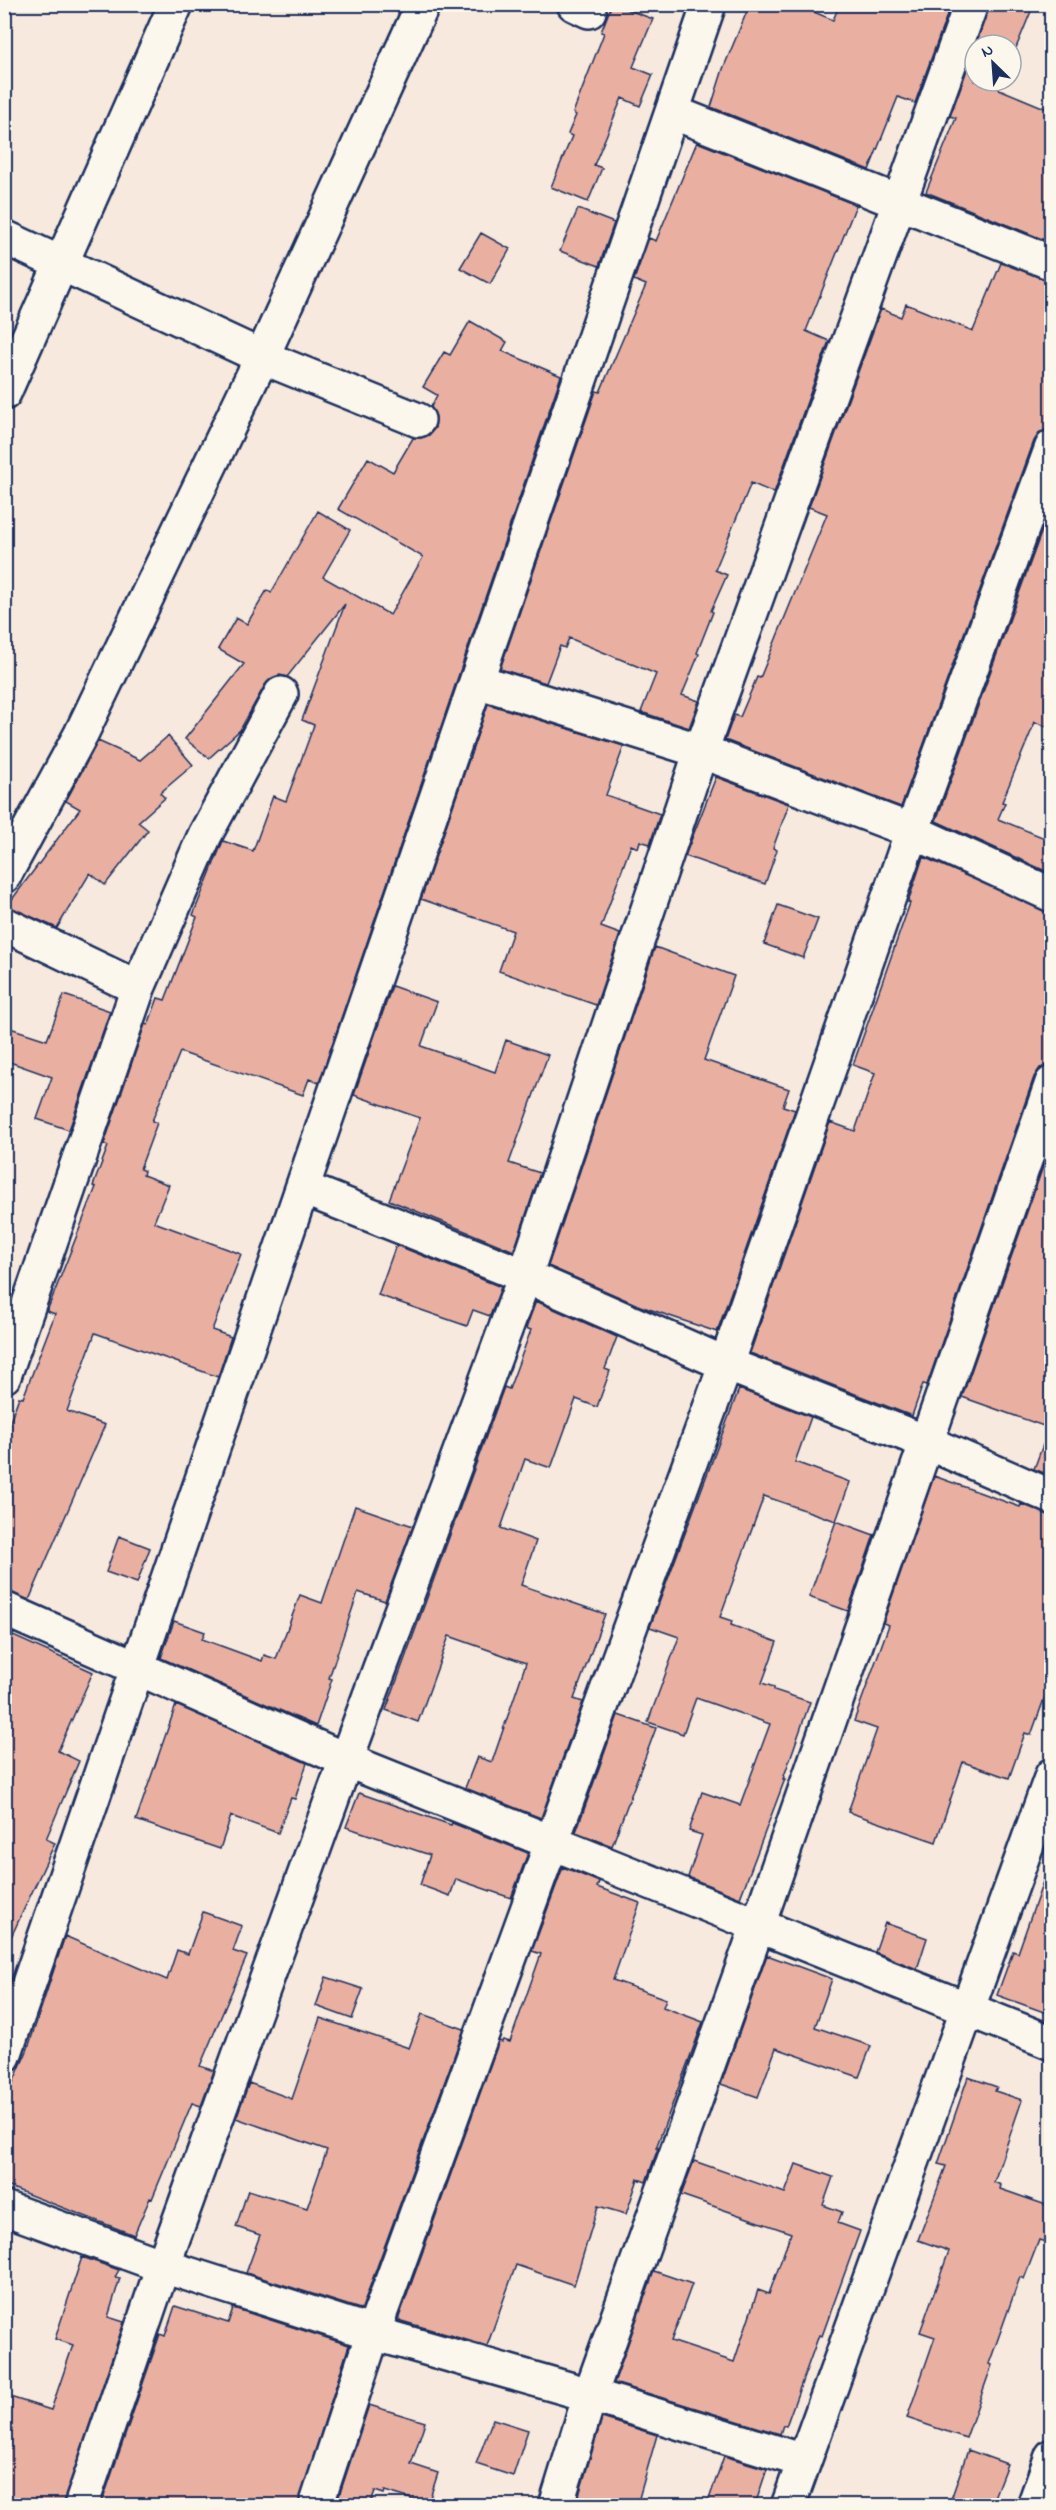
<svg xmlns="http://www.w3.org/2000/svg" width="1056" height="2510" viewBox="0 0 1056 2510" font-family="'Indie Flower',sans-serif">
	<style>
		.building { fill: #e9b0a2; stroke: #1b2f5e; stroke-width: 1.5 }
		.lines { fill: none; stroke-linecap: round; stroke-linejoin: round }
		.minor-casing { stroke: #1b2f5e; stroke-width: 38 }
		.minor { stroke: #fbf7ec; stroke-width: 33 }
	</style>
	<rect width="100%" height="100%" fill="#f7e9dd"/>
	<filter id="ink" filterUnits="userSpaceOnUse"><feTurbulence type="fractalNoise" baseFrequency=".0167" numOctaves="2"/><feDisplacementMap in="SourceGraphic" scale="12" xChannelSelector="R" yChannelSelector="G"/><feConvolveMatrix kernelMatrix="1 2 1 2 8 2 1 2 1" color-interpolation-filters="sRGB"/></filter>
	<g filter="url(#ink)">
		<path class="building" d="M612,4L653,19L633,67L653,75L640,106L622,98L594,165L602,168L588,202L551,187L572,136L568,134L576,115L573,113L604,33L601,32Z
			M750,4H795L833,20L840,4H951L915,103L898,97L869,170L711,107L723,69Z
			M989,4H1034L1011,60V45H976Z
			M975,48V81H1002L999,89L1052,111V243L926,192L956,118L950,116Z
			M697,142L856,205L806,331L829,341L774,493L751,483L715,570L727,575L711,611L713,612L697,653L699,654L682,695L699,701L689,728L641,712L656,674L569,638L565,648L560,646L546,683L500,669L596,391L600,392L646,285L634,280L649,238L656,241Z
			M578,209L614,223L599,266L560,251Z
			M481,233L510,249L490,284L460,268Z
			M1001,263L1052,281V429L1040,432L1034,441L901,807L725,740L734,715L740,717L757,677L760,678L827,514L809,507L881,309L901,317L906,304L973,331Z
			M470,321L507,342L502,351L561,376L319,1083L309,1079L303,1095L180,1052L152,1121L157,1123L140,1169L144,1171L143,1175L169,1185L154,1222L241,1254L212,1330L231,1337L218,1377L95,1333L67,1411L105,1425L29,1600L4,1591V1438L19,1397L23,1398L55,1314L47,1311L96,1187L93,1186L108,1146L104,1144L145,1024L148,1025L158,998L165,1000L197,917L193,915L223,841L253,851L273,796L286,801L314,725L302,720L345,604L287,677L280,675L272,678L265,685L240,730L209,758L185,739L244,664L218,649L236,618L247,624L267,590L271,593L318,511L350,530L323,577L390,615L423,557L338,509L368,458L393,472L413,438H421L429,435L435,428L436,417L431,407L437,395L423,387L444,352L450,355Z
			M1052,503V729L1035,722L1002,802L1005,803L998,819L1052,841V874L936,821Z
			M488,704L624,746L606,795L660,814L650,844L640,841L638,848L631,845L601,927L620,934L596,1005L499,971L513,931L421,899Z
			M168,736L193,765L160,793L165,798L138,822L148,830L105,885L90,873L57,928L7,906L80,809L66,801L98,741L140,760Z
			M716,777L789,804L773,848L777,850L765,884L685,856Z
			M923,857L1052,913V1065L1040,1068L1034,1077L927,1385L923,1384L912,1416L750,1353L830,1122L855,1131L875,1073L853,1065L910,903L908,902Z
			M778,905L818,919L803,958L764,944Z
			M655,947L734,976L704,1060L789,1089L783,1106L795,1110L717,1332L640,1306L548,1266Z
			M392,986L437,1002L421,1046L495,1072L506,1040L548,1055L509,1163L540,1173L514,1251L389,1200L420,1118L354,1095Z
			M64,995L110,1011L69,1130L37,1119L52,1077L4,1060V1026L47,1040Z
			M1052,1141V1429L962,1397Z
			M396,1245L501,1287L490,1316L473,1310L467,1326L378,1295Z
			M536,1301L617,1337L605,1369L610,1371L597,1407L576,1399L551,1468L525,1459L501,1528L536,1541L521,1585L605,1614L574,1699L583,1702L541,1818L465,1788L477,1757L492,1762L526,1663L449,1636L418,1722L386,1710L504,1387L509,1389L531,1330L526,1328Z
			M739,1389L811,1417L795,1462L850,1482L836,1521L874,1535L848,1611L809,1597L836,1521L764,1496L720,1617L732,1621L731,1625L777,1642L762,1683L774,1687V1690L810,1702L783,1779H785L740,1898L688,1877L702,1835L689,1831L702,1792L740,1805L770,1724L696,1698L683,1734L648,1722L679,1637L650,1627Z
			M1048,1431H1052V1476L1034,1469Z
			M934,1476L1020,1507L1021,1504L1052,1515V1677L1031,1735L1025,1733L1009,1778L963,1762L936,1842L848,1812L877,1729L854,1721L889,1625L883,1623Z
			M355,1506L413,1526L385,1601L358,1592L329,1678L332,1679L316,1726L161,1658L174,1621L205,1632L202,1639L262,1661L264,1655L276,1659L300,1595L322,1603Z
			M119,1536L150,1548L137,1583L106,1572Z
			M4,1630L14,1634L13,1636L93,1672L58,1751L79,1761L46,1839L55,1843L4,1952Z
			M176,1705L307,1763L295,1799L291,1798L278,1833L231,1816L220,1849L136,1820Z
			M618,1715L656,1728L612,1846L576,1832Z
			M359,1793L451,1825L452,1823L528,1853L511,1898L456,1879L450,1896L420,1885L430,1855L346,1827Z
			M563,1867L599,1882L597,1887L640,1903L613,1980L666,1999L663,2007L703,2022L656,2148H658L646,2182L638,2179L626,2214L598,2206L574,2285L516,2265L487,2346L398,2320L499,2041L502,2042L503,2040L510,2042L541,1954L532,1951Z
			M1046,1873L1052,1874V2015L997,1995L1013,1951L1018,1953Z
			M203,1912L242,1926L233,1951L247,1956L200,2066L214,2071L201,2106L192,2103L152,2199L150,2198L134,2235L4,2185V2103L27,2051L65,1936L167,1980L177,1950L188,1954Z
			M885,1923L927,1938L917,1969L875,1952Z
			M767,1955L832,1979L815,2027L871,2046L859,2077L776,2048L758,2097L721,2084Z
			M326,1977L363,1989L352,2019L316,2006Z
			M422,2014L464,2029L362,2308L360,2309L246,2273L260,2235L236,2227L248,2190L307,2208L327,2150L236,2118L249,2083L292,2099L320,2018L409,2048Z
			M968,2077L997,2087L995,2091L1022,2100L994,2182L1001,2185L1000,2189L1052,2207V2244L1039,2240L1024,2279L1020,2277L989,2364L992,2365L966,2438L907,2418L935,2337L920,2332L949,2251L918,2240L946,2166L938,2164Z
			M694,2161L785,2193L796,2164L833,2177L823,2205L842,2212L838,2223L860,2231L822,2336L819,2335L786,2426L783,2425L780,2434L614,2383L654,2271L692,2284L671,2341L734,2362L758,2290L769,2294L791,2233L681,2195Z
			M82,2257L119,2270L115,2277L120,2278L108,2317L124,2322L63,2505H4V2395L51,2410L73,2345L55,2339Z
			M175,2306L228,2323L233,2308L349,2345L298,2505H101L160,2334L165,2336Z
			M369,2405L425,2422L411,2464L438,2473L428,2504L385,2491L384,2494L375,2491L370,2505H336Z
			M602,2418L657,2435L637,2505H576Z
			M493,2419L528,2430L513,2476L476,2464Z
			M968,2450L1007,2464L991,2505H949Z
			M724,2456L767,2469L755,2505H707Z"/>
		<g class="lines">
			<g class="minor-casing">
				<path id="minor" d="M574,4L589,11
					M672,112L1052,263
					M4,237L262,357L418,420
					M4,393L176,4
					M477,681L701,751L912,831L1052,895
					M4,876L81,734L262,357L423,4
					M4,924L138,988
					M303,1188L525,1276L726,1364L926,1442L1052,1497
					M4,1376L138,988L205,835L281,694
					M4,1609L346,1760L1052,2043
					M4,2056L709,4
					M4,2208L163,2266L373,2333L590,2395L804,2461
					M81,2506L163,2266L346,1760L525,1276L701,751L971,4
					M316,2506L373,2333L726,1364L912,831L1052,447
					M556,2506L590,2395L758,1925L1052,1083
					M788,2506L1052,1775
					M1034,2506L1052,2456"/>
			</g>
			<use href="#minor" class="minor"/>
		</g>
	</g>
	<rect width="1056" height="2510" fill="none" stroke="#fbf7ec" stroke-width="24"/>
	<rect x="12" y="12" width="1032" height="2486" fill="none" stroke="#1b2f5e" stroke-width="2" filter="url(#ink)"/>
	<g transform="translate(993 63) rotate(335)"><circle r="28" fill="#fbf7ec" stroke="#a1a7b3" stroke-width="1.5"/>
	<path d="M0-4.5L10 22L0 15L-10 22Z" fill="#1b2f5e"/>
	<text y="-9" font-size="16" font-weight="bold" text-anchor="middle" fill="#1b2f5e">N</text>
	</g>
</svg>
